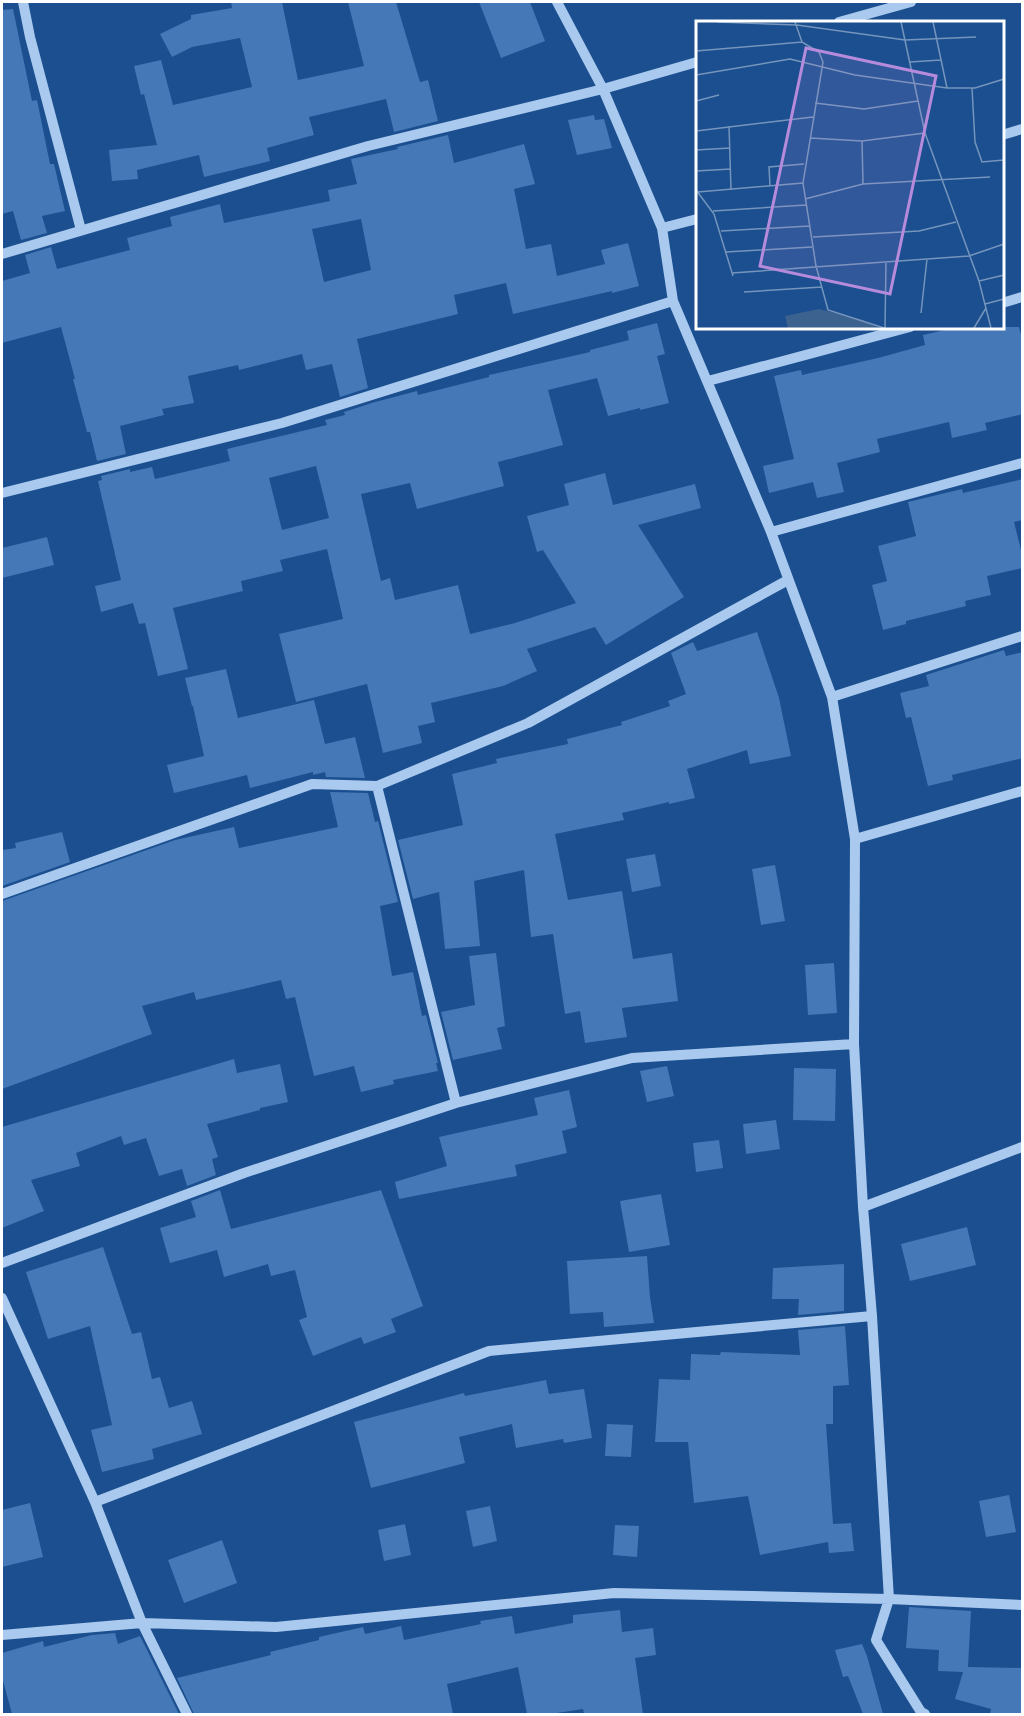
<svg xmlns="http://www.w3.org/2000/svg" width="1024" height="1716" viewBox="0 0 1024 1716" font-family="'IBM Plex Sans',sans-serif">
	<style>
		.building { fill: #4478b7; fill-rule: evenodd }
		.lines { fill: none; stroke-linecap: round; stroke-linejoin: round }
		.minor { stroke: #a9c9ee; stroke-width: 10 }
		.inset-road { fill: none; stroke: #7695bc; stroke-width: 1.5 }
		.view { fill: #b68bdc; fill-opacity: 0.15; stroke: #b68bdc; stroke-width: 3 }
		.inset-edge { fill: none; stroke: #fff; stroke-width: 3 }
	</style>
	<rect width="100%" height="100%" fill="#1b4f8f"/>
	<path class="building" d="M231,2H282L298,80L364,66L348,2H396L420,82L428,80L438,121L394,132L386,99L309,117L314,135L267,148L270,161L204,177L199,155L137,170L138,179L112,181L109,150L157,145L144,94L141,95L134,66L161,60L173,105L252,87L240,38L192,47L172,57L160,34L191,19V15L232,8Z
		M479,2H530L545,41L501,58Z
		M13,9L32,101L37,100L50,164H54L65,211L42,216L47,233L21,240L13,211L2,214V10Z
		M594,115L595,120L604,119L612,148L577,155L568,120Z
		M448,135L454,163L524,144L535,184L514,189L526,249L551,244L557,276L605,264L601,250L628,243L639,286L612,293V291L513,314L506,283L454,295L458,314L357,339L368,388L340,397L332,364L306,370L302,354L239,370L238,365L188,376L194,403L162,409L164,415L120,426L126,454L97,461L90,432H87L73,379H75L61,327L2,343V281L30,273L25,255L51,247L57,269L130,250L127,238L172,226L170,217L220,204L224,223L330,201L328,190L357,184L351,159L398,149L397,147ZM361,219L371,270L324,282L312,229Z
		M657,323L665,354L657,356L669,403L640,410V408L608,416L597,378L548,390L563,445L498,462L504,486L417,509L410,483L361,494L381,581L390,578L395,600L458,585L470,634L515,623L576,603L543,550L537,552L527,516L569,505L564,484L605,473L613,505L695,484L701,508L638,525L684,597L606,645L595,627L527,649L537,671L503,686L431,703L435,722L418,726L422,743L383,753L367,684L296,702L279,634L343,619L327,549L280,560L283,571L241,581L243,591L173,608L188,669L158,676L145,623L139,624L133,603L101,612L95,586L121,580L98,481L102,480L101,476L130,469V472L152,467L155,479L230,461L227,449L327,425L325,420L345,415L344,412L375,402L417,391L418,395L489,377V375L590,352V350L629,340L627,331ZM316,466L329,518L282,530L269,478Z
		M958,327H1019L1023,342V414L985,423L987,430L952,438L949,422L877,439L880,452L837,463L844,492L817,498L813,482L769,493L763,466L794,459L774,376L801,370L802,375L878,358L925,345L923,335Z
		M1023,479V520L1014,522L1023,558V568L987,576L991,595L965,601L966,606L906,621V624L883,630L872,585L887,581L878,546L916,536L908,502L962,489L963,493Z
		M47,537L54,565L2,578V548Z
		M757,632L779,698L791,756L750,764L747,750L687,769L695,798L669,804V802L622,813L624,820L555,834L568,900L622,891L633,959L672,953L678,1001L622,1008L627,1037L585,1043L580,1011L565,1014L553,934L531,937L524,870L474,881L480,946L445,949L439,892L413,899L398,840L463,825L452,774L497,763L496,759L568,744L567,739L622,725L621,722L670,706L668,701L686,694L671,653L693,642L697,651Z
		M1004,650L1006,656L1023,652V758L952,775L953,780L928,786L911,717L906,718L900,693L929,686L926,675Z
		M226,669L238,718L314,700L325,744L355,737L365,778L326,777L325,772L313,775V772L250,788L247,775L174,793L167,765L204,756L193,706H192L185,678Z
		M330,792L368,793L375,822L378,821L398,902L380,906L392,976L413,972L422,1016L426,1015L438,1063H436L438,1071L393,1080L394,1084L361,1092L354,1066L314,1076L295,997L286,999L281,980L196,1000L194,992L142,1006L152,1034L2,1089V901L175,840L234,827L239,848L338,827Z
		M62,832L70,862L2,886V850L16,848L15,843Z
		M655,854L661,886L632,892L626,859Z
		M775,865L785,921L761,925L752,869Z
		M496,953L505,1026L497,1028L502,1049L453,1060L441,1012L475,1005L469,956Z
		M834,963L837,1013L808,1015L805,965Z
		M234,1059L237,1073L280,1064L288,1102L260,1108V1110L207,1124L218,1157L212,1159L216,1175L187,1186L182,1169L159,1176L146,1138L124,1145L121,1136L76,1153L80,1166L31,1180L44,1211L2,1228V1127Z
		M667,1066L674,1096L647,1102L640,1071Z
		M794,1068L836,1069L835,1121L793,1120Z
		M569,1090L577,1127L562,1131L567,1153L515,1165L517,1176L399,1199L395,1182L447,1166L439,1137L538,1115L534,1098Z
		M776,1120L780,1149L746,1154L743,1124Z
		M719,1140L723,1168L696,1172L693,1143Z
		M220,1190L231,1229L381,1190L423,1306L391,1319L396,1332L364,1344L361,1337L313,1356L299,1320L307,1317L295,1270L271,1276L268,1264L224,1277L217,1250L170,1263L160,1228L196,1217L191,1201Z
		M661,1194L670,1245L629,1252L620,1201Z
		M967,1227L976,1265L910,1281L901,1244Z
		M103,1247L132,1334L141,1332L152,1379L160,1377L169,1408L192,1401L202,1434L152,1449L154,1459L102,1472L91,1430L112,1425L90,1326L48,1339L26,1272Z
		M647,1256L650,1297L654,1323L604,1327L603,1312L570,1314L567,1261Z
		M844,1264V1311L798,1315L799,1299H772L773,1268Z
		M845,1326L849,1385L833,1386V1424H826L833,1524L851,1523L854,1551L829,1553L828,1542L760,1555L748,1496L694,1503L688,1442H655L659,1379L690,1380L691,1354L720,1355L721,1352L800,1355L798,1330Z
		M546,1380L549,1394L584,1389L592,1438L564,1443L563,1439L516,1448L512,1424L459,1437L465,1463L371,1488L354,1422L464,1393L465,1396Z
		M607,1424L633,1425L631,1457L605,1456Z
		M1009,1495L1016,1532L986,1537L979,1501Z
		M30,1503L43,1557L2,1567V1510Z
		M490,1506L497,1541L473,1547L466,1511Z
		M405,1524L411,1555L384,1561L378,1530Z
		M615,1525L639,1526L637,1557L613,1555Z
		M222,1540L237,1583L184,1603L168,1560Z
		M909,1607L971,1611L968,1667L1023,1668V1714H990L991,1709L955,1699L963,1672L938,1671L939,1650L906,1648Z
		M620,1610L622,1632L653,1628L656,1655L635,1658L643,1714H584L583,1709L550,1714H527L518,1667L447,1684L453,1714H194L177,1678L271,1655L270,1652L319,1640V1637L363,1627L365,1634L401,1626L404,1640L481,1624L480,1621L512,1616L515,1634L573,1623V1615Z
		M115,1633L118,1644L140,1636L179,1714H12L2,1677V1653L43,1641L44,1647L92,1635Z
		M862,1644L867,1656L883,1714H863L848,1676L843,1677L835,1650Z"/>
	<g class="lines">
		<path class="minor" d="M23,2L30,37L81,230
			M557,2L603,89L662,228L673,301L771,532L832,697L855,839L854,1044L863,1207L872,1316L889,1599L876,1640L921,1712L925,1714
			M839,22L911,2
			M1002,135L1022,129
			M662,228L697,219
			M2,254L368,146L603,89L697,62
			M1002,303L1022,297
			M708,381L910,327
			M2,493L282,423L673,301
			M771,532L1022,463
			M832,697L1022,636
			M377,786L456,1103
			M855,839L1022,791
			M2,894L312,784L377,786L528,723L788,580
			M863,1207L1022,1147
			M2,1263L244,1173L456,1103L632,1058L854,1044
			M2,1298L95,1502L142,1623L187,1714
			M95,1502L489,1351L872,1316
			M2,1635L142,1623L276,1627L614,1593L889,1599L1022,1605"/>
	</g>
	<g transform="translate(696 21)">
		<rect width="308" height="308" fill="#1b4f8f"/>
		<path d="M123,288L167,299L182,307H92L89,295Z" fill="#3c6290"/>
		<path class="inset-road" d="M22,1L101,4L209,19L280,16M99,1L106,21M205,1L229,112L283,260L295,307M237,1L251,67M0,30L106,21L123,31L127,41L107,162L120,245L132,289L188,307M214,41L245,39M0,54L94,38L159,54L251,67H279L308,58M276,67L279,121L286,141L308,139M0,80L23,74M119,82L168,88L222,80M33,105L35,169M0,110L117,96M114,117L166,120L229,112M166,120L167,163M0,129L34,127M0,150L35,148M74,165L73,146L108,143M0,169L18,193L37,255M2,171L107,162M109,178L167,163L294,156M17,190L110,184M25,210L114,205M117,216L223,210L260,201M30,231L116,226M36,252L273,235L308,223M283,260L308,254M48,271L126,266M289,283L308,278M225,292L231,238M189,307L190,241M278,307L290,287"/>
		<path class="view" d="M110,27L240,55L194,273L64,245Z"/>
		<rect width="308" height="308" class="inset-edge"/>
	</g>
	<rect width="1024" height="1716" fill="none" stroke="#ffffff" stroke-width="6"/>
</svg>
